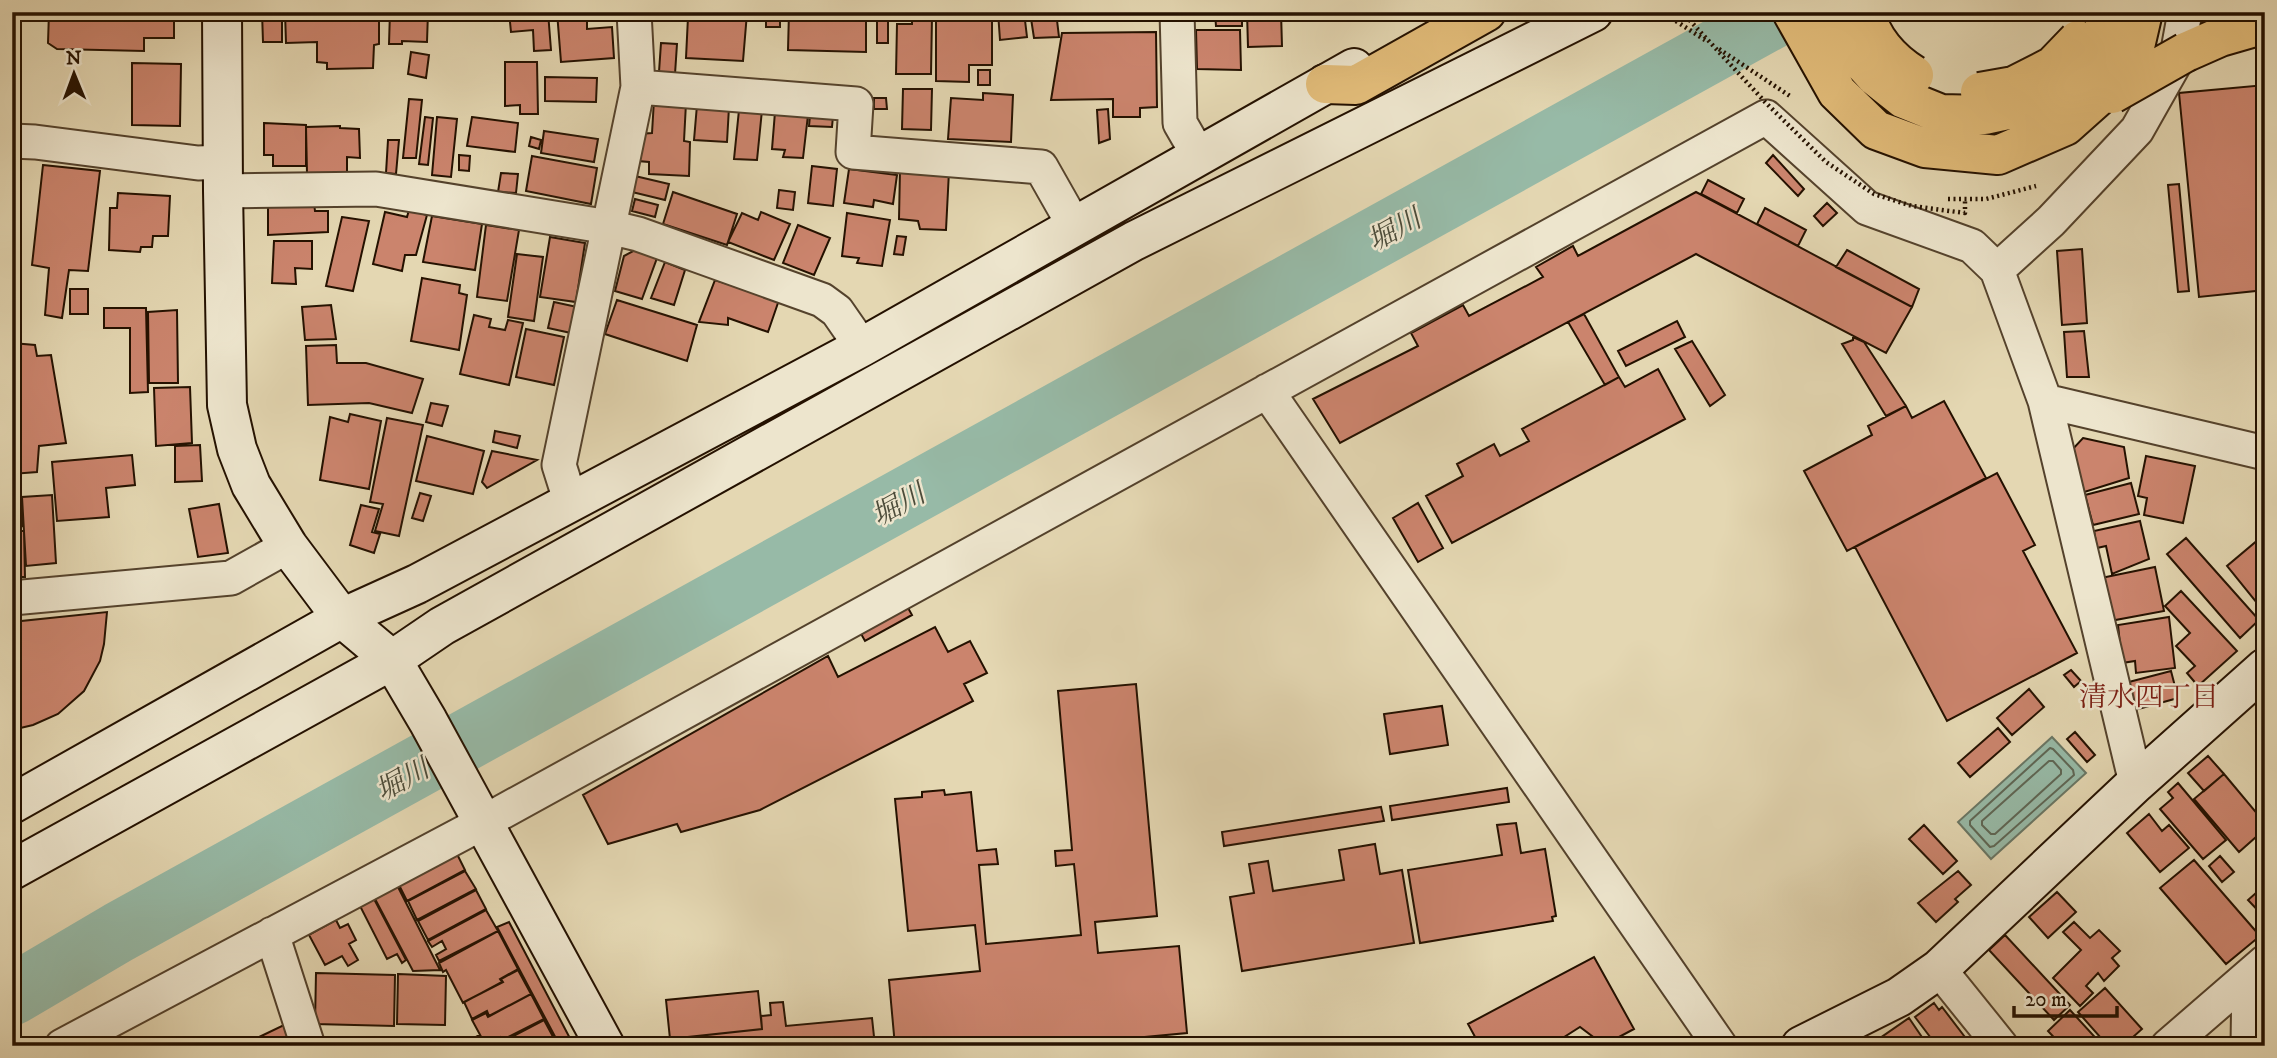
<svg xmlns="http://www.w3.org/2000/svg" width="2277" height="1058" viewBox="0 0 2277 1058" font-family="'IM FELL DW Pica','Noto Serif JP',serif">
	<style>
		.water { fill: #97baa7; stroke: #697664; stroke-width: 2 }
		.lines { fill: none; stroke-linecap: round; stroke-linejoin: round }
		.shore { stroke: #5e6654; stroke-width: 2 }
		.river { stroke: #97baa7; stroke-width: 61 }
		.building { fill: #cb846d; stroke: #241100; stroke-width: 2 }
		.street-casing { stroke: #54422c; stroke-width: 37 }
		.secondary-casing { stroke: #241100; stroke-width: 42 }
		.highway-casing { stroke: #241100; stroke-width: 42 }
		.path { stroke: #241100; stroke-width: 4.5; stroke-dasharray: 2 3.5; stroke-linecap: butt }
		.street { stroke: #ede5cd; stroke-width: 33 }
		.secondary { stroke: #ede5cd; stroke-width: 38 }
		.highway { stroke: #e2bc79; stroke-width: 38 }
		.highway-bridge-casing { stroke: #241100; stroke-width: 42; stroke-linecap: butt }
		.path-bridge { stroke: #241100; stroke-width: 4.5; stroke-dasharray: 2 3.5; stroke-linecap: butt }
		.highway-bridge { stroke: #e2bc79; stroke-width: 38 }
		.labels { text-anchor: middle; stroke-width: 5; stroke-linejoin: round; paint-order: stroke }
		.water-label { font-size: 28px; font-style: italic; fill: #4c4c3a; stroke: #ede5cd }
		.neighbourhood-label { font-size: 28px; fill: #7a1f14; stroke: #ede5cd }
	</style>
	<rect width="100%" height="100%" fill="#e4d7b2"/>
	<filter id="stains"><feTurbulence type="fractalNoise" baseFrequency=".00286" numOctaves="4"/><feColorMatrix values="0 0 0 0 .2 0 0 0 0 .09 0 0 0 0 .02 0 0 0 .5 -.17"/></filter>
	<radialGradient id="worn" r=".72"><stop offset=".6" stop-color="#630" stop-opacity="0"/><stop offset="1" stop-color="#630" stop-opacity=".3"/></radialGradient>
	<path class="water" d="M2052,737L2086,773L1991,859L1958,822Z"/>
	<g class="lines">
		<path class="shore" d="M2050,748L2053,749L2073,770L2074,775L1994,846L1990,847L1970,825V821Z
			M2049,761H2053L2061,770V774L1995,834H1991L1982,825V821Z"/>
		<path class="river" d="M12,995L119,932L1784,12"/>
	</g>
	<path class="building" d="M12,12H19L16,27L12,28Z
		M49,12H174V38H144V51L57,49L48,43Z
		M262,12H282V42H263Z
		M285,12H379V44L374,45L373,68L327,69V63L317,62V42L286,43Z
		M390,12H428L427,42L402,41V44H389Z
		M509,12H548L551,50L534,51L533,30L511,32Z
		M557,12H587V29L612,27L614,58L561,62Z
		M727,12L747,13L743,61L686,58L688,17L727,19Z
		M766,12H780V27H766Z
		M789,12H866V52L788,50Z
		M936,12H992V65H969V82L936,81Z
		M998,12H1024L1027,37L1000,40Z
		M1030,12H1056L1059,37L1034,38Z
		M1242,12V26H1216L1215,13L1198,12Z
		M1247,12H1281L1282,46L1248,47Z
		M1286,12H1302V16L1286,17Z
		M1325,12H1340V16H1325Z
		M877,15H888V43H877Z
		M912,17H932L931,74H896L897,24H912Z
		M1196,30H1240L1241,70L1197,69Z
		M1156,32L1157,107L1140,108V117H1113V99L1051,100L1062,33Z
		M661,43L677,44L675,74L659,72Z
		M411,52L429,55L426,78L408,74Z
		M505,62H537L538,114H520V105L505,106Z
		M132,63L181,64L180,126L132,125Z
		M978,70H990V85H978Z
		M545,77L597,78L596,102L545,101Z
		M2265,85V290L2199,297L2179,93Z
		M903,89H932L931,130L902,129Z
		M983,93L1013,95L1011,142L948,139L951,98L983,100Z
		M874,98H886L887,109H874Z
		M409,99L422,100L416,158H403Z
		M654,100L686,103L684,141L690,142L689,176L649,174V162L638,161V134L652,133Z
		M697,105L729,107L727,142L694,140Z
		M1108,109L1110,139L1099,143L1097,110Z
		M739,110H762L757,160L734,159Z
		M775,112L808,115L803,158L783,157L785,150L772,149Z
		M810,116H833L832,127L809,126Z
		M425,117L433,118L428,165L419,164Z
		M437,117L457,119L451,177L432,175Z
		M472,117L518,123L515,152L467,146Z
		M264,123L306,125V166H273V155H264Z
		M340,126V128L359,129L360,158L347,157V174L307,173L306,127Z
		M544,131L598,139L594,162L541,153Z
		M531,137L541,140L539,149L529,146Z
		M388,140H399L396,174L386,173Z
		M459,155L470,156L469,171L459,170Z
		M1773,155L1804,189L1798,196L1766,163Z
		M532,156L597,168L591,204L526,191Z
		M43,165L100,171L88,271L69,270L62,318L45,315L49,268L32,265Z
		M812,166L837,169L833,206L808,203Z
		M849,169L897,175L893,204L874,200L873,207L844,203Z
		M900,169L949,171L946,230L920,229L918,221L899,219Z
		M501,173L518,174L516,193L498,192Z
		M635,176L669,184L665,200L632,192Z
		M1708,180L1744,199L1737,213L1701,194Z
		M2179,184L2189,291L2178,292L2168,185Z
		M779,190L795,192L793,210L777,208Z
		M673,192L737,214L727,245L663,224Z
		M1696,192L1912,307L1886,353L1696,254L1340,443L1313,399L1418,346L1411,333L1463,305L1469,316L1543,277L1536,267L1573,246L1578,256Z
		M118,193L170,196L168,236H153L152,247H141L140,252L109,250L110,208H117Z
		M635,199L658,205L655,217L632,211Z
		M314,203L315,211H328V232L268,235V206Z
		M1827,203L1837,213L1823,226L1814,216Z
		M1765,208L1806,230L1798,246L1757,224Z
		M409,210L427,215L416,255H405L402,271L373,264L385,212L407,217Z
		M761,212L790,224L774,260L728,242L742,213L758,220Z
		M847,213L890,220L882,266L857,263L859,258L842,256Z
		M432,216L482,224L475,270L423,262Z
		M342,217L369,221L353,291L326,286Z
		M486,225L519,230L507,301L477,297Z
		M798,225L830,238L814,275L783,263Z
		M897,236L906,237L903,255L894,254Z
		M550,237L585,243L576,302L540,297Z
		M274,241H312V269L295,268L296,284L272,283Z
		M2082,249L2087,323L2062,325L2057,251Z
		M635,250L657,258L642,299L615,291L624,256Z
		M1847,250L1919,289L1912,307L1836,267Z
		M517,254L543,257L534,321L508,317Z
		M665,262L685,270L674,305L651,298Z
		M422,278L460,285L459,293L467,295L459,350L411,341Z
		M715,280L779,300L768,332L728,318V325L699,322Z
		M70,289H88V314H70Z
		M617,300L697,325L687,361L605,334Z
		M554,302L577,307L571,333L548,328Z
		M331,305L336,339L305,340L302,307Z
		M104,308H146L148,392L130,393V328H104Z
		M177,310L178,383H149L148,312Z
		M1584,314L1619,377L1605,385L1568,322Z
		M474,315L491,319L489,327L505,330L508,320L523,323L509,385L460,374Z
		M1677,321L1685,337L1626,366L1618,351Z
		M526,329L564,337L554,385L516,377Z
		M2084,331L2089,377H2067L2064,332Z
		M1853,337L1864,342L1906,406L1886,416L1842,344L1853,340Z
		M1692,341L1725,395L1710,406L1675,349Z
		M12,343L35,345L37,356L51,355L66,443L39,446L37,472L12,474Z
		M336,345L337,363H366L423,379L412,413L369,403L308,405L306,346Z
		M1658,369L1685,419L1452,543L1426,496L1463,476L1457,464L1494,444L1500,456L1529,441L1522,429L1619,377L1625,387Z
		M190,387L192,443L156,446L154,388Z
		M1944,401L1986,478L1847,551L1804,471L1872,435L1868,426L1906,406L1912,418Z
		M431,403L448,406L442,426L426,422Z
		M350,414L381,421L369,489L320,480L330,417L348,422Z
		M387,418L423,425L399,536L375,531L383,504L370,502Z
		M495,431L520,436L517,448L493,442Z
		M427,436L484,451L473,494L416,481Z
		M2083,438L2124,447L2129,478L2078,494L2070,452Z
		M200,445L202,481L175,482V446Z
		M492,451L537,460L487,488L482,482Z
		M132,455L135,485L106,488L109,517L57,521L52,462Z
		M2146,456L2195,466L2183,523L2144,515L2147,498L2138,496Z
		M1997,473L2035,545L2023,551L2077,653L1947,721L1855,547Z
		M2131,483L2139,514L2093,525L2085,495Z
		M420,493L431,496L423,521L412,518Z
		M52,495L56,563L26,566L22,497Z
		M12,498H21L22,526L12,527Z
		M1418,503L1443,548L1418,562L1393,518Z
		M219,504L228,553L198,557L189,509Z
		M361,505L379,509L372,532L380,534L374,553L350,545Z
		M2140,521L2149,559L2112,574L2106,546L2097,548L2094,531Z
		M12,531H24L25,577H12Z
		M2265,534V613L2227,566Z
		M2186,538L2259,620L2240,638L2167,554Z
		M2155,567L2164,611L2110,621L2101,578Z
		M2181,591L2237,651L2198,686L2187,673L2195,666L2176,646L2190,633L2165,606Z
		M907,606L912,615L865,641L860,632Z
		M107,612L104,644L100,661L84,691L58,714L33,725L12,730V622Z
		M2169,617L2175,668L2136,673L2135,661L2122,663L2118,625Z
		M935,627L948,652L970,641L987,673L964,684L973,701L760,810L681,832L677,824L608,844L583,795L828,656L838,677Z
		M2071,670L2081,681L2074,687L2064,675Z
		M2171,671L2178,698L2131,711L2125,683Z
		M1136,684L1157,916L1095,922L1098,953L1179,946L1187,1033L1049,1046H895L889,980L980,971L975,925L908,931L895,799L922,797V792L944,790L945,795L971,792L977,851L996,849L998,864L979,865L986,944L1081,935L1074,864L1056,866L1055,851L1072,850L1058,691Z
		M2029,689L2044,707L2012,735L1997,718Z
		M1442,706L1448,745L1390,754L1384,714Z
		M1998,728L2010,742L1970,777L1958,763Z
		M2075,732L2095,755L2087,762L2067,739Z
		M2208,756L2224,774L2204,791L2188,773Z
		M2224,774L2265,823V829L2239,852L2194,799Z
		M2178,783L2226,840L2203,859L2160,809L2173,798L2168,792Z
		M1507,788L1509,802L1392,820L1390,806Z
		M1381,807L1384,821L1224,846L1222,832Z
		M2149,814L2162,831L2169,825L2189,848L2160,872L2127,833Z
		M1516,823L1521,853L1545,849L1556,916L1552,917L1553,921L1420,943L1408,870L1502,855L1497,825Z
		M1924,825L1957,861L1943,874L1909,839Z
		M1375,844L1380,874L1402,870L1414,943L1242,971L1230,897L1254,893L1249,864L1268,861L1273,891L1344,880L1339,850Z
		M455,850L465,870L407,901L397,881Z
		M2220,856L2234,872L2222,882L2209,866Z
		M2194,860L2260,936L2226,964L2160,888Z
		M465,871L476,889L417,920L408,901Z
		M1958,871L1971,885L1955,899L1958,902L1936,922L1918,903Z
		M397,885L440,970L413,971L374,897Z
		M2265,885V918L2248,900Z
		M476,890L486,909L428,940L418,921Z
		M2057,892L2076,912L2048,938L2029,917Z
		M373,897L406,960L402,963L397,954L387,959L359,904Z
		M486,910L498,931L439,961L436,955L446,949L442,941L432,947L428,941Z
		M336,920L340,928L348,924L356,940L349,944L358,960L348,966L342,956L325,965L309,935Z
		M509,922L574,1046H560L497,927Z
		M2074,922L2090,938L2099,930L2120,951L2112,958L2119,966L2104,981L2098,973L2086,986L2093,993L2080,1006L2053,978L2081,950L2063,932Z
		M498,931L518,969L500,979L502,982L463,1003L446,970L443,972L439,963Z
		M2005,935L2070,1005L2054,1020L1989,950Z
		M1594,957L1634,1029L1604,1045L1580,1027L1550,1046H1480L1468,1024Z
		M518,970L531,994L489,1016L487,1011L472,1019L464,1002L503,982L501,979Z
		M316,973L395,975L394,1026L315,1024Z
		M398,974L446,976L445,1025L397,1024Z
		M2105,988L2142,1029L2123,1046H2108L2078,1012Z
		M758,991L762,1029L670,1039L666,1000Z
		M531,994L544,1019L502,1040L500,1037L485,1044L472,1020L486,1013L488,1017Z
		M783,1002L786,1026L872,1018L875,1046H671L670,1039L762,1029L761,1016L771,1015L770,1003Z
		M1934,1003L1939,1010L1942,1007L1971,1045L1937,1046L1915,1017Z
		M2070,1010L2103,1046H2062L2048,1031Z
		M1909,1018L1928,1046H1871L1870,1045Z
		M544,1020L558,1046H469V1041L479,1035L485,1045L500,1038L502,1042Z
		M286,1024L297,1046H258L255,1039Z
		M1386,1040L1387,1046H1359Z
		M422,1043V1046H329V1045Z"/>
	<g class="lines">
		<g class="street-casing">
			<path id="street" d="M1177,12L1180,123L1199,156
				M638,87L856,104L853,152L1041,167L1075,227
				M12,141L35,142L198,163L223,162
				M223,191L376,189L609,227L638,234L822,300L837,311L862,347
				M1997,270L2051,221L2137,130L2176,61L2185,12
				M1267,391L1720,1046
				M2045,401L2265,453
				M571,503L559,465L638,87L634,12
				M12,598L231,578L288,546
				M272,934L308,1046
				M1939,969L2001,1046
				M62,1046L484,822L1766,117L1867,208L1972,246L1997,270L2045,401L2136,783
				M2168,1046L2265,962
				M2248,1046L2249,976"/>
		</g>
		<g class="secondary-casing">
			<path id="secondary" d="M222,12L223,191L227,405L237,449L251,485L288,546L342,618L392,660L428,721L605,1046
				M12,804L342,618L417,584L862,347L1354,68
				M12,870L392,660L442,626L1134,241L1593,12
				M1801,1046L1899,997L1939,969L2136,783L2265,668"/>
		</g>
		<g class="highway-casing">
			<path id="highway" d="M2186,52L2220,37L2265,24
				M1325,84L1356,85L1486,12"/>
		</g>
		<path class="path" d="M1948,199H1986L2036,186"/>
		<use href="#street" class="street"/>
		<use href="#secondary" class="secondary"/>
		<use href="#highway" class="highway"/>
		<g class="highway-bridge-casing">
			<path id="highway-bridge" d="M1792,12L1837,92L1876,130L1925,148L1998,155L2065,126L2102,93L2131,64L2143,12
				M1830,12L1845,43L1875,76L1904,99L1941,114L1985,115L2045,102L2075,81L2098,48L2109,12
				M1866,12C1870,38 1891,61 1914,75
				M1980,92L2014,86L2053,66L2078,40
				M2112,94L2186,52"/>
		</g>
		<path class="path-bridge" d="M1662,12L1705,40
			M1682,12L1766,103L1826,162L1874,194L1912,206L1965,213V200
			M1719,49L1790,96"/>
		<use href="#highway-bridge" class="highway-bridge"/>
	</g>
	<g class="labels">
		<g class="water-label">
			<text transform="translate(1394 229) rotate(-29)" y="10">堀川</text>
			<text transform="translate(898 504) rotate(-29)" y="10">堀川</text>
			<text transform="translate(402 779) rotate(-29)" y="10">堀川</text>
		</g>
		<g class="neighbourhood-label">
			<text x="2149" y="706">清水四丁目</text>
		</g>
	</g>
	<rect width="2277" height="1058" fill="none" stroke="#e4d7b2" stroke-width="42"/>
	<rect x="14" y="14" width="2249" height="1030" fill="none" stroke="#241100" stroke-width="3.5"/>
	<rect x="21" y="21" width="2235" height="1016" fill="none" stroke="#241100" stroke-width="2"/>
	<g transform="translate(74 74) rotate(359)" stroke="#ede5cd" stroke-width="5" paint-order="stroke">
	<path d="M0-5L12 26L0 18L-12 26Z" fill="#241100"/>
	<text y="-10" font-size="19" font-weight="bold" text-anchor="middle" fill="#241100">N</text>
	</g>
	<path d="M2014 1006v10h103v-10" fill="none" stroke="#241100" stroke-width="3.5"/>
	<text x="2025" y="1006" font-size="21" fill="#241100" stroke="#ede5cd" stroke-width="5" paint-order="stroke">20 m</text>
	<rect width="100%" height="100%" filter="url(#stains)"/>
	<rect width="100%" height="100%" fill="url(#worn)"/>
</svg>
